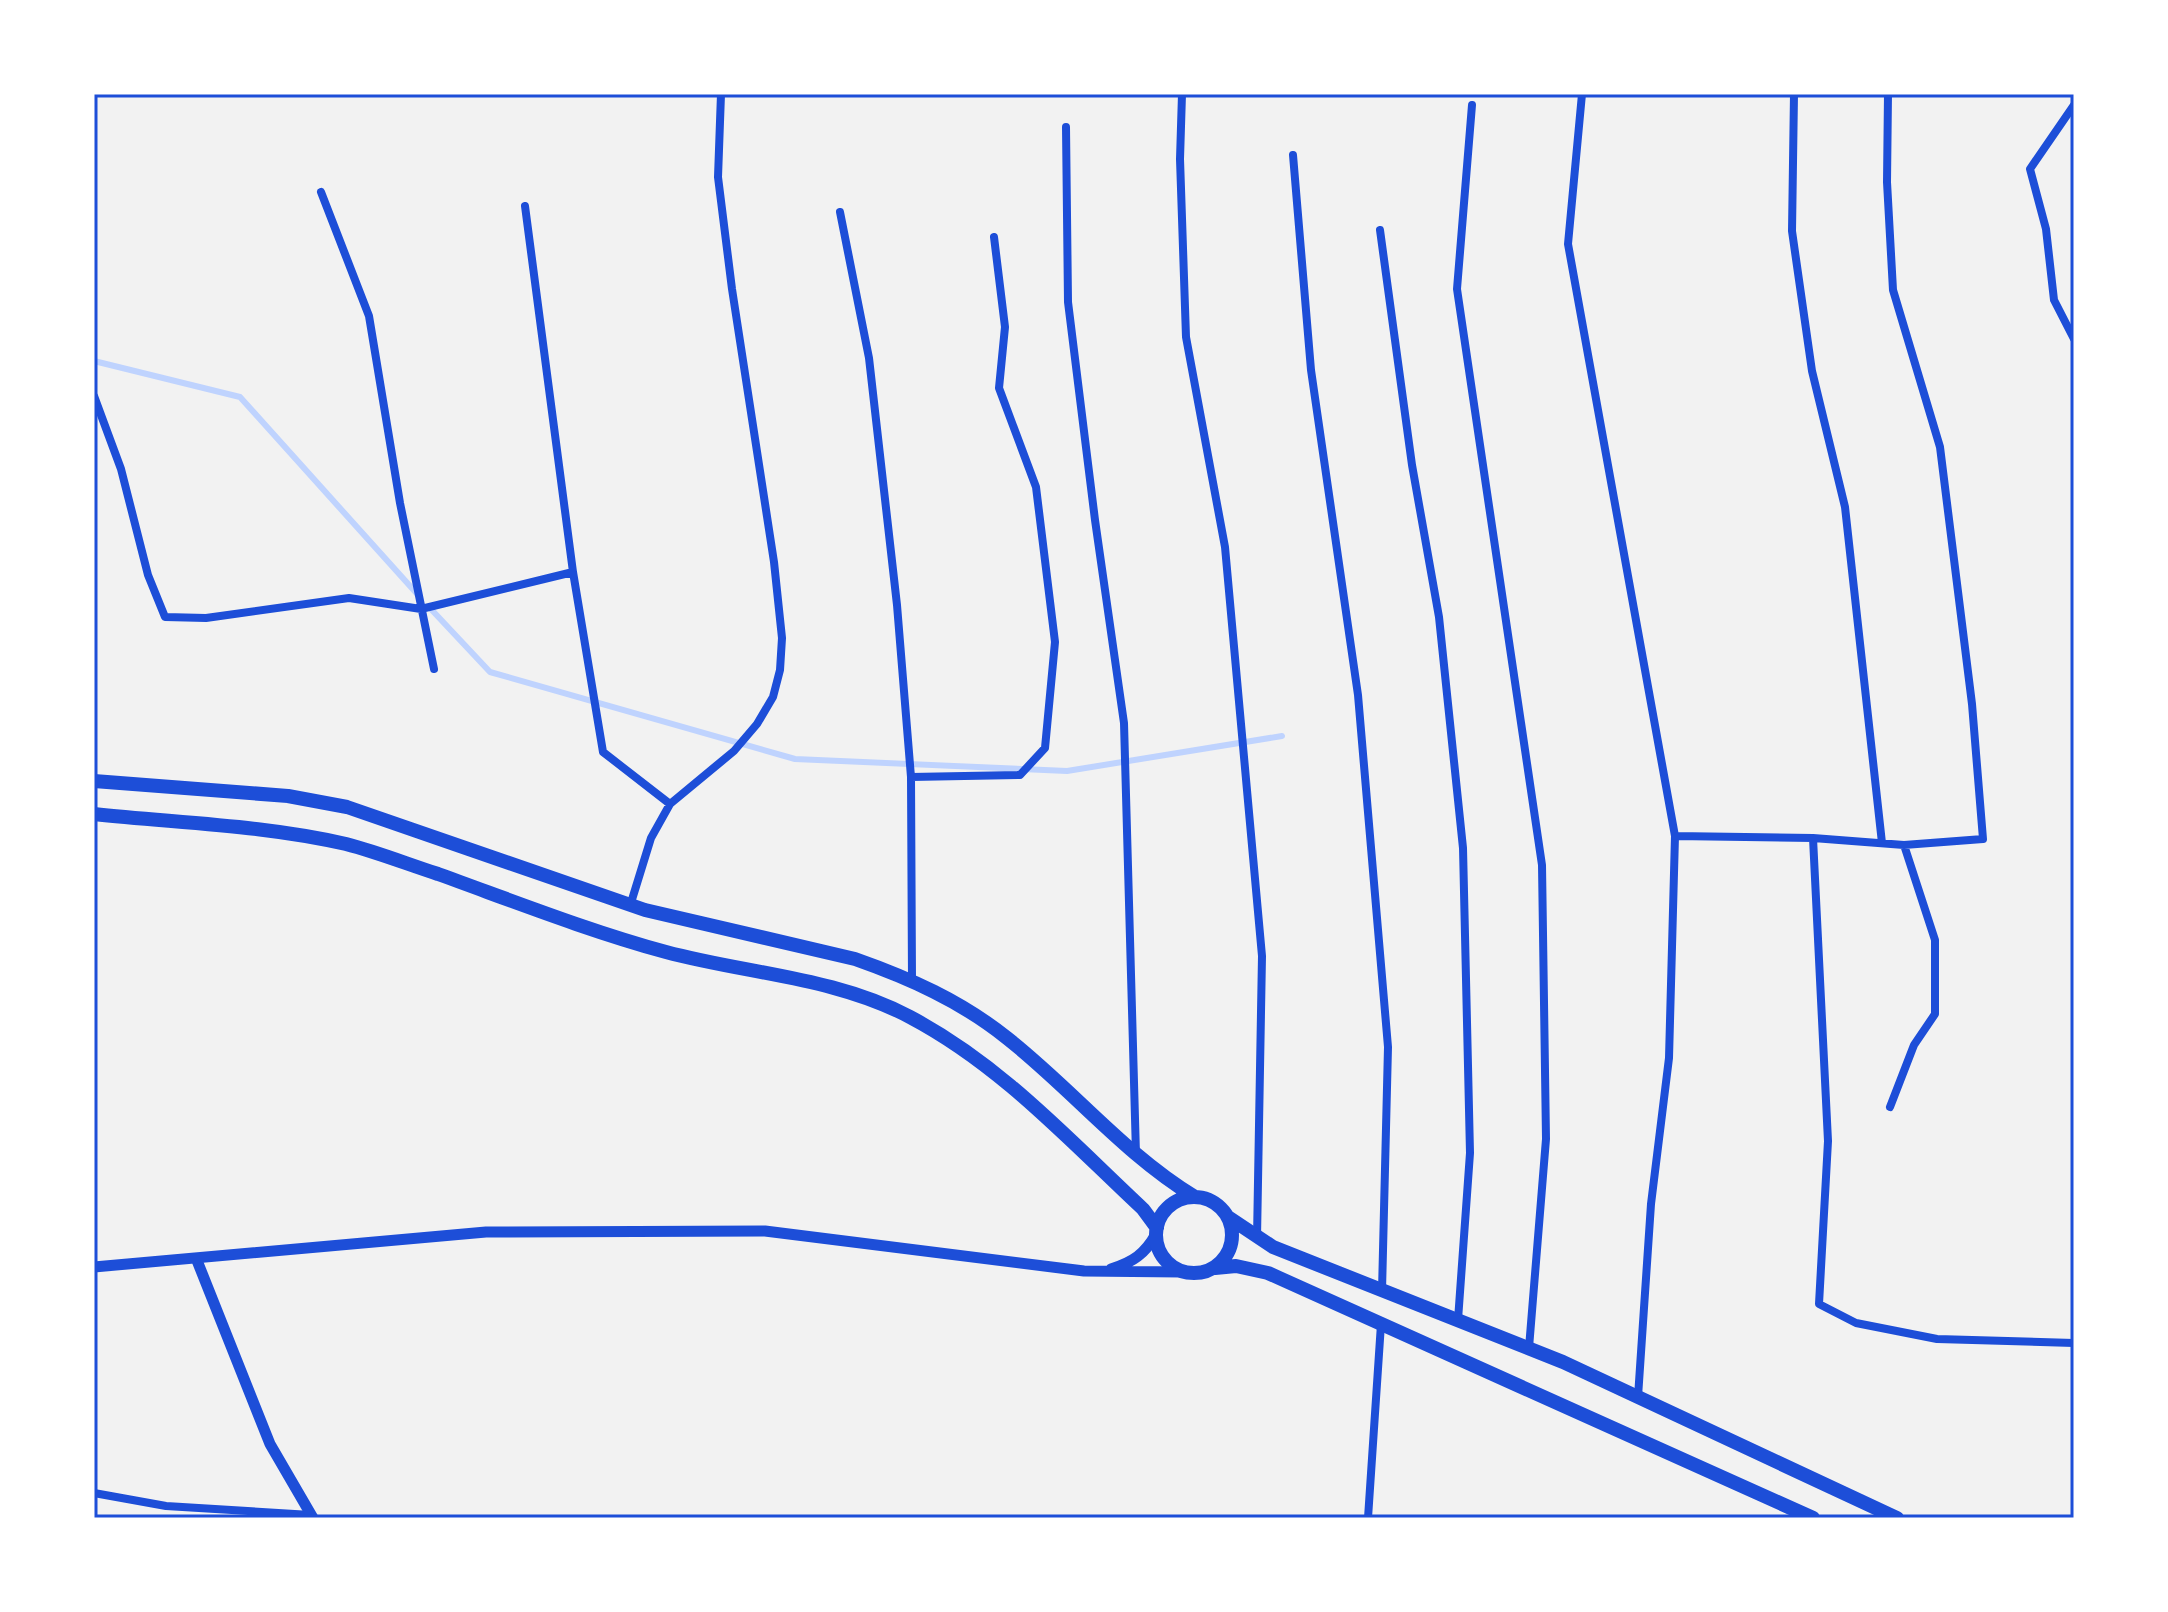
<svg xmlns="http://www.w3.org/2000/svg" width="2168" height="1612" viewBox="0 0 2168 1612" font-family="Inter,sans-serif">
	<style>
		.lines { fill: none; stroke-linecap: round; stroke-linejoin: round }
		.stream { stroke: #bfd3fe; stroke-width: 6 }
		.minor { stroke: #1d4ed8; stroke-width: 8 }
		.tertiary { stroke: #1d4ed8; stroke-width: 11 }
		.primary { stroke: #1d4ed8; stroke-width: 14 }
		.neatline { fill: none; stroke: #1d4ed8; stroke-width: 3 }
	</style>
	<rect width="100%" height="100%" fill="#f2f2f2"/>
	<g class="lines">
		<path class="stream" d="M94,361L240,397L419,596
			M429,607L490,672L795,759L1067,771L1282,736"/>
		<path class="minor" d="M1182,94L1180,159L1186,337L1225,547L1262,956L1257,1238
			M1582,94L1568,244L1675,836L1669,1058L1651,1204L1638,1397
			M1794,94L1792,231L1812,371L1845,507L1882,843
			M1472,105L1457,289L1542,865L1546,1139L1529,1348
			M2074,105L2030,169L2046,229L2054,300L2074,339
			M1066,127L1068,302L1095,520L1124,723L1136,1154
			M1293,155L1311,370L1358,695L1388,1047L1382,1291
			M321,192L369,316L400,503L434,669
			M525,206L573,572L603,752L670,804
			M840,212L869,358L897,605L911,777L912,981
			M1380,230L1412,465L1439,617L1463,848L1470,1153L1458,1320
			M94,396L121,469L148,575L165,617L206,618L349,598L421,609L573,572
			M911,777L1020,775L1045,748L1055,642L1036,487L999,388L1005,327L994,237
			M1675,836L1813,838L1904,845L1983,839L1972,704L1940,447L1893,290L1887,182L1888,94
			M1813,838L1828,1141L1819,1304L1856,1323L1937,1339L2074,1343
			M630,906L651,838L670,804L734,751L757,724L773,697L780,670L782,638L774,562L732,289L718,177L721,94
			M1890,1107L1914,1045L1935,1014V940L1904,845
			M94,1493L166,1506L311,1515
			M1368,1518L1381,1324"/>
		<path class="tertiary" d="M196,1258L270,1444L313,1518
			M94,1267L486,1232L765,1231L1084,1271L1181,1272
			M1111,1269C1133,1262 1145,1254 1156,1234"/>
		<path class="primary" d="M94,781L288,796L347,807L645,910L855,959C909,978 961,1001 1007,1038C1072,1089 1124,1154 1195,1197
			M94,814C177,823 264,825 346,844C377,852 407,864 438,874C513,901 589,931 666,952C748,974 835,977 910,1017C1001,1065 1069,1140 1143,1209L1157,1228
			M1156 1235a38 38 0 1 1 76 0a38 38 0 1 1-76 0Z
			M1228,1217L1273,1247L1563,1362L1897,1518
			M1215,1268L1236,1266L1268,1273L1813,1518"/>
	</g>
	<rect width="2168" height="1612" fill="none" stroke="#ffffff" stroke-width="192"/>
	<rect x="96" y="96" width="1976" height="1420" class="neatline"/>
</svg>
